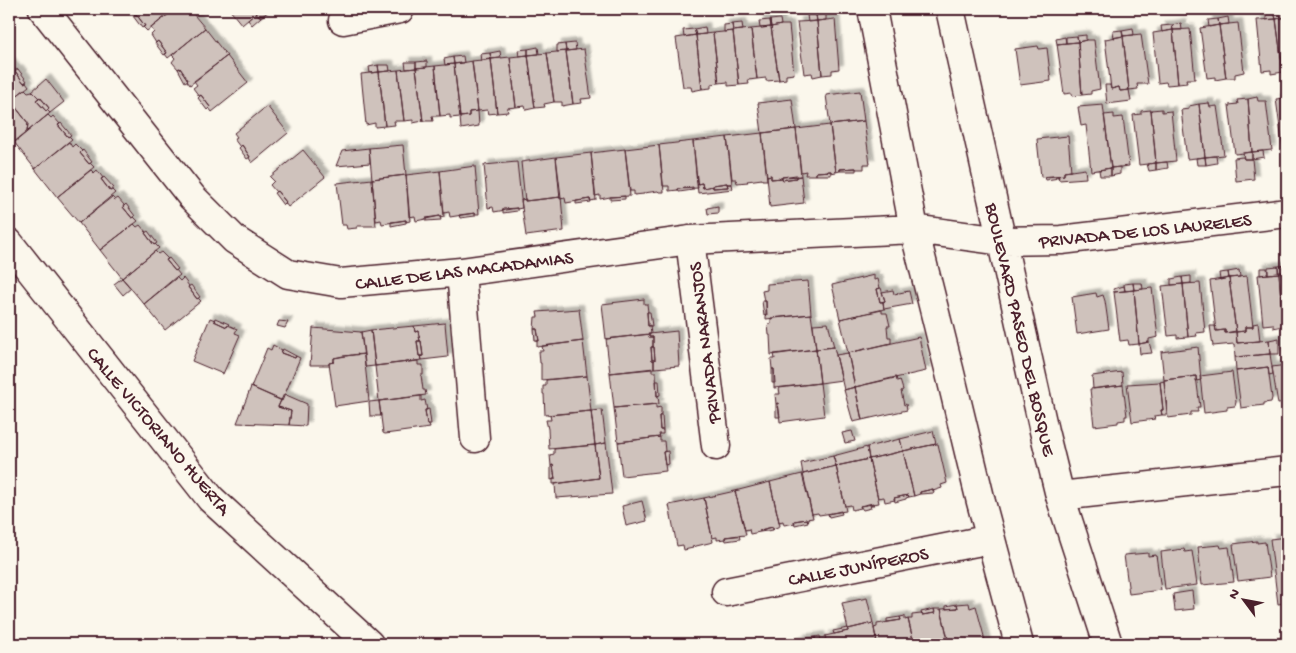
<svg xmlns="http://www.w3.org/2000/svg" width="1296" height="653" viewBox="0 0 1296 653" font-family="'Gochi Hand',sans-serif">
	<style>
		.green { fill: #e2d7d0; stroke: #967b7e }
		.building { fill: #cfc2bc; stroke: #4a1f2b; filter: url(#shadow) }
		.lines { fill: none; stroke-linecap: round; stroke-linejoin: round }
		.minor-casing { stroke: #4a1f2b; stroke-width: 31 }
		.minor { stroke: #fbf7ec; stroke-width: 28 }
		.labels { text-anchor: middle; stroke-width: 5; stroke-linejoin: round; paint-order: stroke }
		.street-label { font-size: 19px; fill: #4a1f2b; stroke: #fbf7ec }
	</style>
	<defs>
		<filter id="shadow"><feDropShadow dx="4.5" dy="-4.5" stdDeviation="1" flood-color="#0004"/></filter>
	</defs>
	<rect width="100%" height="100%" fill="#fbf7ec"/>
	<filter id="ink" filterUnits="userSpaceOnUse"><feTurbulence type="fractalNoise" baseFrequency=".02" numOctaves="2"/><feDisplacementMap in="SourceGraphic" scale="10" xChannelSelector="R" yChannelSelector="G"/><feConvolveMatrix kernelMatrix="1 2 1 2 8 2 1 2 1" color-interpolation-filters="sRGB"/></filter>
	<g filter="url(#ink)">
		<path class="green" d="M1287,636V644H1241Z"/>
		<path class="building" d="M129,9H175L147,31L143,27L145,26L136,14L135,15Z
			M175,9H189L205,28L168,58L165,54L167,53L158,41L156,43L151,35L154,32L151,28Z
			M229,9H253L256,13L242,25Z
			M261,9H267L269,11L261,17L256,13Z
			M1274,9H1287V17L1286,11L1274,12Z
			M1286,11L1287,17L1276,19L1274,12Z
			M1274,12L1276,19L1266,20V13Z
			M256,13L261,17L252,25L248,20Z
			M136,14L145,26L142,28L133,16Z
			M826,14V20L817,21L816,15Z
			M807,15H816L817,21L808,22Z
			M1228,17L1229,24L1219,25L1218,19Z
			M1287,17V72H1283L1276,19Z
			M780,19L781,25L771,27L770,20Z
			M835,19L839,69L832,70V74L822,75L817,21Z
			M1218,19L1219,25L1209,27L1208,20Z
			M1276,19L1283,72L1271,74V70L1262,71L1257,20Z
			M770,20L771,27L760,28L759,21Z
			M817,21L822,75L813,77L812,73L804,74L797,22Z
			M742,23L743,30L733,31L732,24Z
			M1181,23L1182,30H1173L1172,25Z
			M1238,23L1244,72L1235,74V78H1226L1219,25Z
			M732,24L733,31L724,32V25Z
			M781,25H789L794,74L786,75V79L779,80L771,27Z
			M1172,25L1173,30L1162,32L1161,26Z
			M1219,25L1226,78L1215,80V77L1207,78L1200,28Z
			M705,27L706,34L696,35L694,29Z
			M771,27L779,80L766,81V78L757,79L751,29Z
			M205,28L227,56L190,85L187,81L188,80L180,68L178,69L172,62L175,58L172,55Z
			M1133,28L1134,35L1123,36L1122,30Z
			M694,29L696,35L684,37L683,30Z
			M751,29L757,79L748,80L749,84L739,85L733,31Z
			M1190,29L1195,79H1186L1187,83L1178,84L1173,30Z
			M1122,30L1123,36L1114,38L1113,31Z
			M1173,30L1178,84L1167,85L1166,82L1158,83L1153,33Z
			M733,31L739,85L728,86V82L719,83L713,33Z
			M713,33L719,83L711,84V88L702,89L696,35Z
			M1141,34L1148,84H1137L1138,89L1129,90L1123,36Z
			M696,35L702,89L692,91L691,87H683L676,38Z
			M1086,35V40L1078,42L1077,36Z
			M1077,36L1078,42L1066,43V37Z
			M1123,36L1129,90L1120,91L1119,87L1111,89L1105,39Z
			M1065,37L1066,43L1057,44L1056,39Z
			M1086,40H1094L1100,89L1091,91V94L1082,95L1078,42Z
			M158,41L167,53L164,55L155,43Z
			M1078,42L1082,95L1072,96V93L1064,94L1057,44Z
			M575,43L576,50L566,51L565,44Z
			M565,44L566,51L557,52V45Z
			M1038,46L1039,49L1047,48L1051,81L1020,85L1015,49Z
			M538,47L539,54L528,55V49Z
			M528,49V55L519,56L518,50Z
			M584,49L591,98L581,99L582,103L573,104L566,51Z
			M500,51L501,58L491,59L490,53Z
			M566,51L573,104L562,106V102H554L547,53Z
			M490,53L491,59L481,61L480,54Z
			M547,53L554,102L544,104L545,107L535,108L528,55Z
			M528,55L535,108L526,110L525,106L516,107L510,57Z
			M227,56L248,83L212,112L209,108L210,107L201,95L199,96L193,88L197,85L194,81Z
			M463,56L464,63L454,64L453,57Z
			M453,57L454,64L445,65L444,59Z
			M510,57L516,107L507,108L508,112L497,113L491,59Z
			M491,59L497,113L488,114L487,110L478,111L472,61Z
			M427,61V67L416,68V62Z
			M472,61L478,111L469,112V116L460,117L454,64Z
			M10,62L16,70L15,71L24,83L26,82L29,86L9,102V64Z
			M405,62H416V68L406,69Z
			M454,64L460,117L450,118V115L440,116L435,66Z
			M378,65H389L390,71L379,72Z
			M378,65L379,72L370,73L369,67Z
			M435,66L440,116H432L433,121H423L416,68Z
			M180,68L188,80L185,82L178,69Z
			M416,68L423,121L413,123V120L404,121L398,70Z
			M18,69L27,81L24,83L15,71Z
			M398,70L404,121H394L395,125L385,126L379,72Z
			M379,72L385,126L375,127V123L366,125L361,74Z
			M1283,72H1287V83H1284Z
			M46,79L64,102L50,113L47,110L49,108L40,97L39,98L32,91Z
			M1105,85H1110L1111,89L1119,87L1120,91L1129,90L1131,101L1107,104Z
			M25,89L28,92L32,91L39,98L36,100L46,111L47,110L50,113L27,132L28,123L14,105H9V102Z
			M860,91L864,121L830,125L826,95Z
			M1284,94H1287V148L1283,149L1276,99L1285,98Z
			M201,95L210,107L207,110L198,98Z
			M40,97L49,108L46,111L36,100Z
			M1257,97L1258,101H1266L1272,150L1252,152L1248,99Z
			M792,99L796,129L762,133L758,103Z
			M1248,99L1252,152L1235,154L1229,105L1238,104L1237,100Z
			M1209,103L1210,107L1217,106L1224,155L1205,157L1199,104Z
			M1199,104L1205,157L1187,159L1181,110L1189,109V106Z
			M9,105H14L28,123L27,132L9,147Z
			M1103,105L1111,168L1091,171L1086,125L1081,126L1078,107Z
			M267,106L288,133L252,163L249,158L250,157L242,145L240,147L234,139L237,137L234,133Z
			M1162,109V112L1171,111L1176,161L1156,163L1151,110Z
			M1151,110L1156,163L1139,165L1133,115L1141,114V111Z
			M478,111L479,126L461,129L460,117L469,116V112Z
			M1114,114V118L1123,117L1129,166L1111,168L1104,115Z
			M48,115L51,118L53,116L60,124L58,125L68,137L69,136L72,139L35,169L14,142Z
			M864,121L870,164H864V169H856V168L840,169V171L836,172L830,125Z
			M61,123L71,135L68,137L58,125Z
			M830,125L836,172L831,173V171L816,172V175H805L806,171L801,172L796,129Z
			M796,129L801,176L782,177V178L771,179V175L767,176L762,133Z
			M762,133L767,180H762V179L747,181L748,182L737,183L736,179H732L727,137Z
			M1068,136L1071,171L1064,172V175L1041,177L1037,139Z
			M727,137L732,184H727V183L713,185V186L703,188L702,183L697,184L693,141Z
			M693,141L698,188L678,189V190L669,191V186H663L659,145Z
			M69,142L72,147L75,144L82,151L80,153L89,164L90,163L94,167L57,197L35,169Z
			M242,145L250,157L247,159L239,148Z
			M403,145L406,175L372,179L369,148Z
			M659,145L664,192H659L658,191L644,193V194L634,195V191H630L625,149Z
			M369,148L370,163L336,166L342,151Z
			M625,149L630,196L610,197L600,199V195L595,196L591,153Z
			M83,150L92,162L89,164L80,153Z
			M303,150L325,177L288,207L285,203L286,202L277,191L276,192L270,185L274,181L270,177Z
			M1263,151L1264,157L1252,159V152Z
			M1252,152V159H1244L1243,153Z
			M591,153L596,200L590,201V199L566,203L565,198L560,199L556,157Z
			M1216,156L1217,163L1206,165L1205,157Z
			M556,157L561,197L525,201L521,162Z
			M1205,157L1206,165H1197L1196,158Z
			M1243,157L1244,159H1252L1254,179L1236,181L1234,158Z
			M517,162L522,208L517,209V208L494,212L493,207L488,208L484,165Z
			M1167,162L1168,168L1156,170V163Z
			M1156,163V170L1149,171L1147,164Z
			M475,166L479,214H475V213L450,217L449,212L444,213L440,171Z
			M1120,167V174L1111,176V168Z
			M856,168V171H840V169Z
			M1111,168V176H1100L1099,170Z
			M1085,169L1086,178L1059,180L1058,176L1064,175V172Z
			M91,170L94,173L97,170L103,178L101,179L110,191L112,190L115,193L79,223L57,197Z
			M440,171L444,217L440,218V216L416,221L415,216L409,217L406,175Z
			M831,171V175H816V172Z
			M406,175L410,221L406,222V220L382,224L381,220L376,221L372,179Z
			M771,175V179L782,178V180L796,178V177L801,176L804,203L770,207L767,176Z
			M796,175V178L782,180V177Z
			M1058,176L1059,178L1046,180L1045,177Z
			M104,177L114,188L110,191L101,179Z
			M372,179L376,226H357V228L347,229L346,225H342L337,183Z
			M702,183L703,188L713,186V188L728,187L727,184H732L733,189L698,193L697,184Z
			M727,183L728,187L713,188V185Z
			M693,187V190L679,192L678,190V189Z
			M277,191L286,202L283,205L274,193Z
			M625,196V199L610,200V197Z
			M112,197L115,200L118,198L124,205L123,207L132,218L134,217L138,221L100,250L79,223Z
			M561,197L564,231L526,236L521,200L526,199L525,201Z
			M590,199L591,202L576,204V201Z
			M126,204L135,216L132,218L123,207Z
			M718,206V213L708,214L707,208Z
			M517,208V211L503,213V209Z
			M475,213V216L460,218L459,215Z
			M440,216L441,220L426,221V218Z
			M406,220V223L391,226V222Z
			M134,224L137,227L140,225L146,232L145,233L154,245L155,244L159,248L122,278L100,250Z
			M148,231L157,243L154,245L145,233Z
			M155,251L158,254L161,252L168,259L166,260L175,271L176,270L180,275L144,304L122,278Z
			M169,258L178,269L175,271L166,260Z
			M1286,265L1287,272H1278V266Z
			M1278,266L1279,273L1268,274V267Z
			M1260,268H1267L1268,274L1260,275Z
			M1239,270L1240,277L1229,278L1228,272Z
			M1228,272L1229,278L1220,280L1219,273Z
			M1287,272V326H1283L1279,273Z
			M1279,273L1283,326L1273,328V324L1263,325L1258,275Z
			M874,275V280L878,279L880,288L877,289L880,302H883L884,309L840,319L832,285Z
			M1191,276V283L1183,284L1182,277Z
			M1247,276L1253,327H1245V331L1236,332L1229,278Z
			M176,277L180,281L183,278L189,286L188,287L197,299L198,298L201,301L165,330L144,304Z
			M1182,277L1183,284L1171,285V279Z
			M122,278L131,288L123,295L114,284Z
			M1229,278L1236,331L1225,333V330L1216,331L1210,281Z
			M808,281L811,314L766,319V301H764L762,291L767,290V284Z
			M1133,283H1142L1143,289L1134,290Z
			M1133,283L1134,290L1125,291L1124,284Z
			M1200,283L1205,332L1196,333L1197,336L1188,337L1183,284Z
			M1183,284L1188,337L1177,338V335L1168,336L1162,286Z
			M191,285L200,297L197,299L188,287Z
			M1124,286L1125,291L1114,292L1113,289Z
			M881,288L885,301L880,302L877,289Z
			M1152,288L1158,337L1149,339V342L1139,344L1134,290Z
			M893,290L894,294L909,291L912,304L884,309L883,302L885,301L882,292Z
			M1134,290L1139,344L1129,345L1128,340L1120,341L1114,292Z
			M1096,293L1097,297L1103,295L1105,301L1109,329L1077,334L1072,297Z
			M644,299V304H647L648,312H647L648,326L650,325L651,334L606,339L602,304Z
			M762,301H766L767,315L764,316Z
			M579,309L583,341L537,347V341H539L537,329H534L535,317H538L537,312Z
			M882,310V313H887L890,326H887L888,337H891V343L848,353L840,319Z
			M647,312H650L652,326H648Z
			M811,314L816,349L771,355L770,335H769L768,325L771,324V318Z
			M210,318L215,320L214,321L227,327L228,325L237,329L235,333L240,335L223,374L192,361Z
			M215,318L229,324L228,325L227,327L214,321Z
			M279,321L288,322L285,328L277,326Z
			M445,323L448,357L422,360L421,356H423L421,341H420L418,331L415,332L414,326Z
			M828,323L834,347L816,349L813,324Z
			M1258,323L1260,341L1237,343L1236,332L1245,331V327H1253V324Z
			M414,326L415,332L418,331L420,341H417L419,356H421L422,360L375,366L371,330Z
			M1210,326H1215L1216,331L1225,330V333L1236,332L1237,343L1269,340L1270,354L1235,357L1234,344L1213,346Z
			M1283,326H1287V338H1284Z
			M313,328L361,332L364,354L343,356L334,358V362L329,363V365H310Z
			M534,329H537L539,341H535Z
			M371,330L375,366L365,367L361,332Z
			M677,331L679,366L654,368V360H655L654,347H653V337H649V334Z
			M649,334V337H653V347H651L652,360H654V368L610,373L606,339Z
			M919,337L926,371L855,387L848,353Z
			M1279,338V354H1270L1269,340Z
			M417,341H421L423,356H419Z
			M583,341L587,376L541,380V363H540L539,351H543L542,346Z
			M1149,342L1152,353L1140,354L1139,344Z
			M273,345L282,350L281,353L295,358L296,356L300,358L282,401L251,387L267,348L271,350Z
			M651,347H654L655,360H652Z
			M834,347L842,380L820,383L816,349Z
			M1198,347L1201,380L1196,381V376L1164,380L1161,352Z
			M283,349L296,356L295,358L281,353Z
			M816,349L820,383L774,388V369H772L771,359H775L774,354Z
			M848,353L855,387L844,390L836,355Z
			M358,354V355L364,354L369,401L335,406L329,363L334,362V358Z
			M1270,354L1273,374L1269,375L1268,367L1236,371L1235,357Z
			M418,361V365H423V375H421L423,390H425L426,395L379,401L375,366Z
			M1287,365V403L1278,404L1272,367Z
			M1268,367L1272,398L1271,402L1264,403V405L1241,408L1236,371Z
			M652,369V372H656L657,396H658L659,404L614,408L610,373Z
			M772,369H774L775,383H772Z
			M1122,372L1123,385L1093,389L1092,376Z
			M1232,372L1236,402L1235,406L1227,407V410L1204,413L1200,376Z
			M587,376L591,411L545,415L544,394H543V386H546V380Z
			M1196,376L1200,407H1197L1198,412H1191V415L1168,418L1164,380Z
			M896,377L897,381L900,380L903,390L901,391L904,405L906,404L907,410L862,420L855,387Z
			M656,381H659L660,395L657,396Z
			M1164,381L1167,415H1162L1161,410H1163L1160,382Z
			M1160,382L1163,410H1161L1162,415L1154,416L1155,419L1132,422L1127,384Z
			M820,383L824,416L780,422L778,403L776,404L775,394H780L779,388Z
			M1123,385L1127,416H1125V420L1118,421V423L1094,426L1090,389Z
			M251,387L281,400L278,407L291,411L289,425L237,423Z
			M855,387L862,420L853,422L844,390Z
			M284,394L307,404L306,426L289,425L291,411L278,407Z
			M421,396V401L425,400L427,410H425L427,424H429L430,428L385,434L383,433L379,401Z
			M379,401L381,416H370L369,402Z
			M778,403L780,417H776V404Z
			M656,404V408L661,407V415L659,416L660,430H663V434H659L660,437L618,442L614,408Z
			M429,409L431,424H427L425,410Z
			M602,410L606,443L595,445L591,411Z
			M591,411L595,445L549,449L548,429L546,420H551L550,415Z
			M659,416H662L663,430H660Z
			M852,431L855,441L845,443L842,433Z
			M933,431L936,444L903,451L900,439Z
			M660,437V441H664L665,451L663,452L666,471L622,476L618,442Z
			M900,439L903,451L869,459L867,447Z
			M606,443L612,494L556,498L555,484L599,478L595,445Z
			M936,444H938L947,483L941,485L942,488L933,491V489L920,492V494L914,496L903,451Z
			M595,445L599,478L553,484V479H555L553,465L551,466L550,455L554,454V449Z
			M867,447L869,459L836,466L833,456Z
			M668,451L669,464L665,465L663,452Z
			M903,451L914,496L909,497L908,495L894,498L895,500L885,502L884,497L878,498L869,459Z
			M833,456L836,466L803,474L801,463Z
			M869,459L879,503L860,506L861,508L852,510L851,505L845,506L836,466Z
			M553,465L555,479L551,480V466Z
			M836,466L846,511L819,515L818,513L812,514L803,474Z
			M802,474L813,518L794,521L795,523L784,525L783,521L779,522L770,482Z
			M770,482L780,526L775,528L773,530V527L760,530V532L750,534L749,529L745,530L735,491Z
			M933,489L934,493L920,494V492Z
			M735,491L746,535L725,537V539L717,540V537L712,538L704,498Z
			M908,495L909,497L906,498V499L895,502L894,498Z
			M704,498L713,542L692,547L693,548L684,550L683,545L677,546L669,505Z
			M642,501L647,521L626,526L622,506Z
			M873,503L874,505H870L871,508L863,510L860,506Z
			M841,511L842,514L829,517L828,514Z
			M807,519L808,522L795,525L794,521Z
			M773,527V530L760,532V530Z
			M739,535L740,539L726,541L725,537Z
			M1287,537V603L1278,604L1270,539Z
			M1257,541V543L1265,542L1270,577L1238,581L1233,544Z
			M1220,545L1221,548L1229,547L1234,582L1202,585L1198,547Z
			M1184,549L1185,552L1192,551L1197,585L1165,589L1161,552Z
			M1148,553V556L1156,555L1161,590L1129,594L1124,555Z
			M1192,591L1194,609L1175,611L1173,594Z
			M867,598L873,623L848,629L842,603Z
			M969,603L970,608L976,606L986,644H949L941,609L958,608L957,604Z
			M957,604L958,608L946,609V606Z
			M934,609L935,613L922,615L921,612Z
			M934,609H941L949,644H914L908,619H912V615L921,614L922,615L935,613Z
			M905,616V620L908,619L914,644H877L874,628L877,627V624L901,620L900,617Z
			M900,617L901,620L887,622V619Z
			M873,623L877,644H822L821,640L826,639L825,636L848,631V629Z
			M848,628V631L834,634L833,631Z
			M820,636L822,644H791V643L800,641L801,643L815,640V637Z
			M815,637V640L801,643L800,639Z"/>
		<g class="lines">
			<g class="minor-casing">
				<path id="minor" d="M43,9L192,197L235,240L288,274L341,283L461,272L690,240L914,229L1002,241L1061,240L1287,213
					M872,9L914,229L949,369L981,502L1019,644
					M950,9L1044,431L1060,496L1108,644
					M343,20L400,9
					M690,240L716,446
					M9,243L211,499L369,644
					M461,272L475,438
					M1060,496L1287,471
					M726,592L991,539"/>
			</g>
			<use href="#minor" class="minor"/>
		</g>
	</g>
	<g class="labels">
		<g class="street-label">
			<text transform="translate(1145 229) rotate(-6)" y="7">PRIVADA DE LOS LAURELES</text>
			<text transform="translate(464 269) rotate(-7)" y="7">CALLE DE LAS MACADAMIAS</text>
			<text transform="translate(1022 329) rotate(77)" y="7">BOULEVARD PASEO DEL BOSQUE</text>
			<text transform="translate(703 343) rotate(-97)" y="7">PRIVADA NARANJOS</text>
			<text transform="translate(160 430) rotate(50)" y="7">CALLE VICTORIANO HUERTA</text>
			<text transform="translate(858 565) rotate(-11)" y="7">CALLE JUNÍPEROS</text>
		</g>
	</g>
	<rect width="1296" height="653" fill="none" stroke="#fbf7ec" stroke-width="30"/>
	<rect x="15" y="15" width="1266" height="623" fill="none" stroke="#4a1f2b" stroke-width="2" filter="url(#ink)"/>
	<g transform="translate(1244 600) rotate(302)" stroke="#fbf7ec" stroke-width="4" paint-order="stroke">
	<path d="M0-4L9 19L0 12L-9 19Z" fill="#4a1f2b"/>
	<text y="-8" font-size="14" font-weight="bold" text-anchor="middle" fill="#4a1f2b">N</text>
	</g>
</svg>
